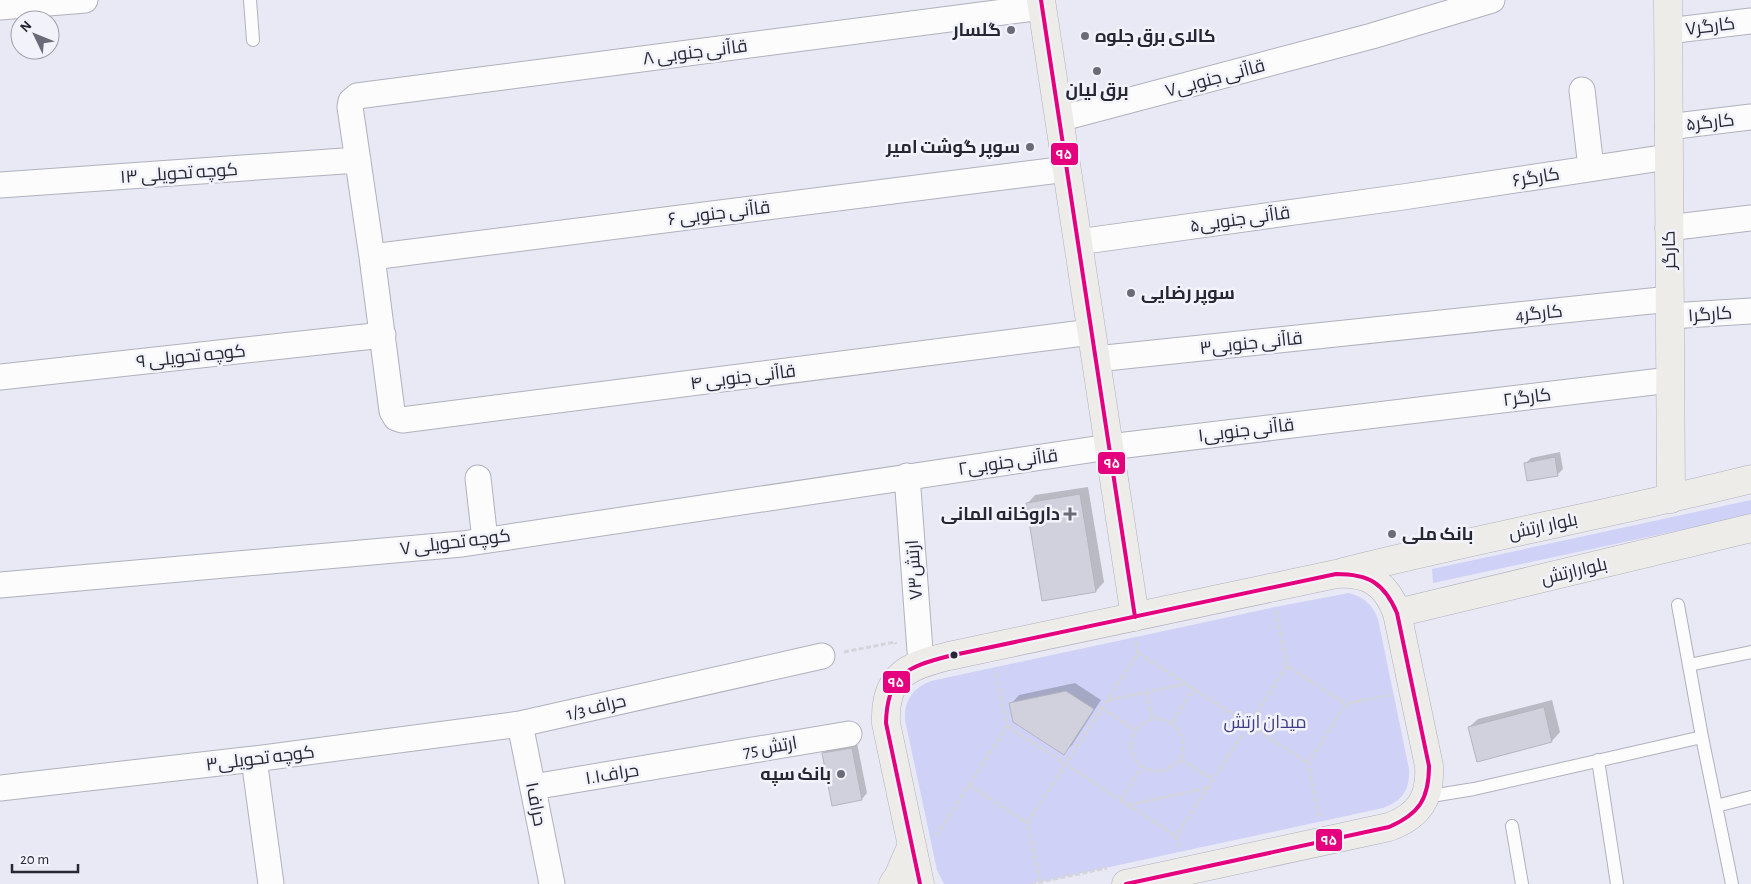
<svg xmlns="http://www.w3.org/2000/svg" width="1751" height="884" viewBox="0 0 1751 884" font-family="'Alegreya Sans',Cairo,sans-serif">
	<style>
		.green { fill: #cfd2f6 }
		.shadow { fill: #0003 }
		.building { fill: #d0d1dc; stroke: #b4b5bf }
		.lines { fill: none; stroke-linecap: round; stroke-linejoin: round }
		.lane-casing { stroke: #b0b1bc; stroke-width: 14 }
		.street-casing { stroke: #b0b1bc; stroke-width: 27 }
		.secondary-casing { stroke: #b0b1bc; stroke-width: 29 }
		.path { stroke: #d4d5d9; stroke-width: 3; stroke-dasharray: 5 2.5; stroke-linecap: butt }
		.lane { stroke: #fcfcfd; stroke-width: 12 }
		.street { stroke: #fcfcfd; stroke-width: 25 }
		.secondary { stroke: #edece9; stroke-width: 28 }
		.bus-1-casing { stroke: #f2f3fa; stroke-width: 8 }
		.bus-1 { stroke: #e5007d; stroke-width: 4 }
		.poi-dot { fill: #6a6b77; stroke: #f2f3fa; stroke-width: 2 }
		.bus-dot { fill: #262733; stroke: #f2f3fa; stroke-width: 2 }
		.labels { text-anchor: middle; stroke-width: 5; stroke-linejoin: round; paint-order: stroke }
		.street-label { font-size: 18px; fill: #262733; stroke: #f2f3fa }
		.poi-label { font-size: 18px; font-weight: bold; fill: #262733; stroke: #f2f3fa; text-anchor: end }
		.park-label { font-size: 18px; fill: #3f3d86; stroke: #f2f3fa }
		.line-badge { stroke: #f2f3fa; stroke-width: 2 }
		.badge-label { font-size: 14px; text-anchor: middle; font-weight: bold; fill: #fff }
	</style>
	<rect width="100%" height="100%" fill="#e8e9f4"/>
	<path class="green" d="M1751,500V515L1433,583L1432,569Z
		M1349,593C1364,597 1372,604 1378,619L1409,769C1410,789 1403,801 1383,808L1031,884H944L937,870L905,720C904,700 913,688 931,681L1275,607Z"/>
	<path class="shadow" d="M1560,452L1563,469L1558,474L1526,463L1531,458Z
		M1088,487L1104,582L1096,591L1043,600L1027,504L1035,495Z
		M1075,683L1101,700L1072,745L1064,753L1011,704L1019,695Z
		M1552,700L1560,732L1552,741L1469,727L1478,719Z
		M857,743L867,793L862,799L823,754L828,748Z"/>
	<path class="building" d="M1555,457L1558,476L1527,481L1524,463Z
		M1080,494L1096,592L1042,601L1026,503Z
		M1066,691L1094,709L1064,755L1013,722L1009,703Z
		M1544,707L1552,742L1477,762L1468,727Z
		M852,748L862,800L832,806L822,753Z"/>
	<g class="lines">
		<g class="lane-casing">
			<path id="lane" d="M250,0L253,40
				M1678,605L1702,737
				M1689,665L1751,652
				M1598,760L1617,884
				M1425,797L1474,789L1702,737L1732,884
				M1716,806L1751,797
				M1512,826L1522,884"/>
		</g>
		<g class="street-casing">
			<path id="street" d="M0,7L85,0
				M1042,7L357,96L351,101L350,107L372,257L392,411L396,418L402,420L1091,332
				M1668,31L1751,21
				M1582,90L1591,168
				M1059,119L1372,36L1492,0
				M1668,127L1751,117
				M0,185L358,160
				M1668,228L1751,218
				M1078,242L1403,197L1668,157
				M372,257L1067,169
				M1670,316L1751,311
				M1096,359L1670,299
				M0,377L383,335
				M907,476L921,664
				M478,478L485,540
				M0,585L462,544L1109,447L1670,380
				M520,724L552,884
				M254,759L271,884
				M533,787L849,734
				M0,788L254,759L520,724L822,656"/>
		</g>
		<g class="secondary-casing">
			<path id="secondary" d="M1041,0L1135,617
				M1668,0L1671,499
				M1343,572C1478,538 1616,513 1751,479
				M1397,613L1751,528
				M893,884L898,877L911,847
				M920,884L886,723C884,675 908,666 949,656L1336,574C1368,572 1386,583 1397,613L1429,766C1431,798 1419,816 1389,827L1126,884"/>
		</g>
		<path class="path" d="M1276,610L1287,666L1346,704
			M844,652L895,642L896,644
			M1138,653L1308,763
			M1146,692L1152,718
			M1108,700L1185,684
			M1102,708L1135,730
			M1131 745a26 26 0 1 1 52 0a26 26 0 1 1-52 0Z
			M1172,722L1193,689
			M1007,726L1176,836
			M1180,759L1213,780
			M969,785L1027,823
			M1121,800L1142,767
			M1129,805L1208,788
			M1319,817L1308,763L1346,704L1389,695
			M936,836L1007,726L995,670
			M1179,847L1176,836L1287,666
			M1040,882L1027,823L1138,653L1136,641
			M1031,884L1107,868"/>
		<use href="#lane" class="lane"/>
		<use href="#street" class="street"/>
		<use href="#secondary" class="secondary"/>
		<g class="bus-1-casing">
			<path id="bus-1" d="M1041,0L1135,617
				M920,884L886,723C887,675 906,667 949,656L1336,574C1369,574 1384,583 1397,613L1429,766C1429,799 1419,814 1389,827L1126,884"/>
		</g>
		<use href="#bus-1" class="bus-1"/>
	</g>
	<g class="poi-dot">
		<circle cx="1011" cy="30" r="5"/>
		<circle cx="1085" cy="36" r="5"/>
		<circle cx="1097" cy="71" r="5"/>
		<circle cx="1030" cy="147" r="5"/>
		<circle cx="1131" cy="293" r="5"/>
		<path d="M1067.5 506.5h5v5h5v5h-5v5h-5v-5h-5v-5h5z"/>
		<circle cx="1392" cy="534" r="5"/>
		<circle cx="841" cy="774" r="5"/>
	</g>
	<circle class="bus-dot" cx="954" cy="655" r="4.5"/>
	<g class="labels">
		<g class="street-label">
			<text transform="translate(1710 26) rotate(-7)" y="6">کارگر۷</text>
			<text transform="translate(695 52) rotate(-7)" y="6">قاآنی جنوبی ۸</text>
			<text transform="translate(1215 78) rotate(-15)" y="6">قاآنی جنوبی۷</text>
			<text transform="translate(1710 122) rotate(-6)" y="6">کارگر۵</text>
			<text transform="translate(179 173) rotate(-4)" y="6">کوچه تحویلی ۱۳</text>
			<text transform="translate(1536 177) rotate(-9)" y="6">کارگر۶</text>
			<text transform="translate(719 213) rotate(-7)" y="6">قاآنی جنوبی ۶</text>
			<text transform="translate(1240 219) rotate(-8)" y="6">قاآنی جنوبی۵</text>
			<text transform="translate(1669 250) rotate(-91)" y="6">کارگر</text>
			<text transform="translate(1539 313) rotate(-6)" y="6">4کارگر</text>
			<text transform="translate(1710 314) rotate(-4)" y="6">کارگر۱</text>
			<text transform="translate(1251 343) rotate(-6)" y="6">قاآنی جنوبی۳</text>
			<text transform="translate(191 356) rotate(-6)" y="6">کوچه تحویلی ۹</text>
			<text transform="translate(743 377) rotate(-7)" y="6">قاآنی جنوبی ۴</text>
			<text transform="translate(1527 397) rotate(-7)" y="6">کارگر۲</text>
			<text transform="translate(1246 430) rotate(-7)" y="6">قاآنی جنوبی۱</text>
			<text transform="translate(1008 462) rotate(-8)" y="6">۲قاآنی جنوبی</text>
			<text transform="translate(1543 526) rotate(-12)" y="6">بلوار ارتش</text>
			<text transform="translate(455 542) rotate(-7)" y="6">کوچه تحویلی ۷</text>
			<text transform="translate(914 570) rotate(-94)" y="6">ارتش۷۳</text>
			<text transform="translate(1574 571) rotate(-13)" y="6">بلوارارتش</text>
			<text transform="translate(596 707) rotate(-13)" y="6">1/3 حراف</text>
			<text transform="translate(770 747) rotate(-10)" y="6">75 ارتش</text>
			<text transform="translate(260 758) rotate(-7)" y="6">کوچه تحویلی۳</text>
			<text transform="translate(612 774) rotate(-9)" y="6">حراف۱.۱</text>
			<text transform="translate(536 804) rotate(79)" y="6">حراف۱</text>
		</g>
		<g class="poi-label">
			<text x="1001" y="36">گلسار</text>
			<text x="1095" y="42" text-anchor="start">کالای برق جلوه</text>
			<text x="1097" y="96" text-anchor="middle">برق لیان</text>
			<text x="1020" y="153">سوپر گوشت امیر</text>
			<text x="1141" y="299" text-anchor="start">سوپر رضایی</text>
			<text x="1060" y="520">داروخانه المانی</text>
			<text x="1402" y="540" text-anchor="start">بانک ملی</text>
			<text x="831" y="780">بانک سپه</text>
		</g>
		<g class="park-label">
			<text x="1265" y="728">میدان ارتش</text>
		</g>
	</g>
	<g class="line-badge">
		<rect x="1050" y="142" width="29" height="24" rx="5" fill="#e5007d"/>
		<rect x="1097" y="451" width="29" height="24" rx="5" fill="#e5007d"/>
		<rect x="882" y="670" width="29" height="24" rx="5" fill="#e5007d"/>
		<rect x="1315" y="828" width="28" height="24" rx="5" fill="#e5007d"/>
	</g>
	<g class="badge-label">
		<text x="1064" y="159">۹۵</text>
		<text x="1112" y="468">۹۵</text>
		<text x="896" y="687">۹۵</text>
		<text x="1329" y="845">۹۵</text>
	</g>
	<g transform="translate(35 35) rotate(313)"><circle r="24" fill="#f2f3fa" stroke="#a0a1aa"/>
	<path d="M0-4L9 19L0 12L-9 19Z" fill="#6a6b77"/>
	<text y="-8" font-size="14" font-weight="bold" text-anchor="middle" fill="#262733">N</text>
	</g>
	<path d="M12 864v8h66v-8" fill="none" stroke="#262733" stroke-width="2.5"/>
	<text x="20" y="864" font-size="15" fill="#262733" stroke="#f2f3fa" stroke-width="4" paint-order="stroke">20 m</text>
</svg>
